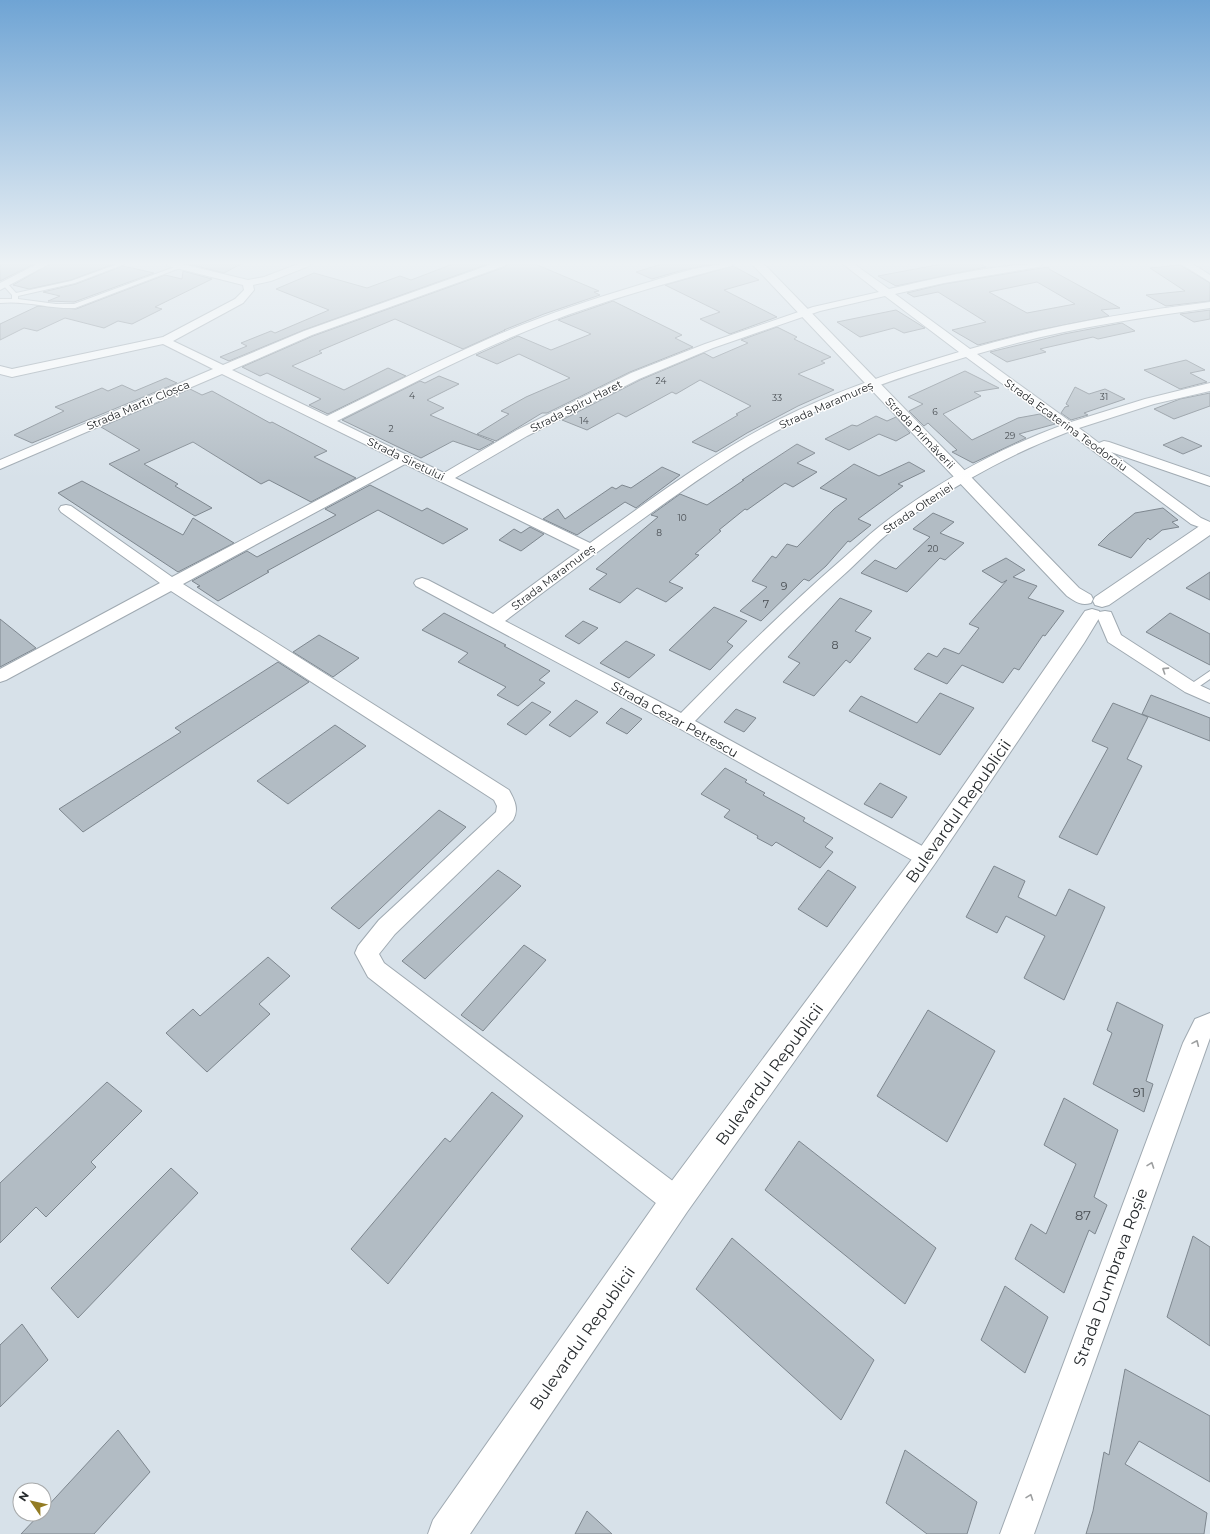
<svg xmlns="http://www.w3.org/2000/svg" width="1210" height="1534" viewBox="0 0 1210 1534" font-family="Montserrat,sans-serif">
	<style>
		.building { fill: #b2bcc4; stroke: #7e878f; fill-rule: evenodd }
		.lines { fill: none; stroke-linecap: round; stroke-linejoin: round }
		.service-casing { stroke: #9fa9b1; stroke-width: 2 }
		.minor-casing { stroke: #9fa9b1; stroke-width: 2 }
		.secondary-casing { stroke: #9fa9b1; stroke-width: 2 }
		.service { fill: #fff; fill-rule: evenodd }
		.minor { fill: #fff; fill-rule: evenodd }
		.secondary { fill: #fff; fill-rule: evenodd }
		.oneway { stroke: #9d9fa0 }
		.labels { text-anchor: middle; stroke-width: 3; stroke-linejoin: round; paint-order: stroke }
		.far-number-label { font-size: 9px; fill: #494e53 }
		.far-street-label { font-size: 11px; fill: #262a2d; stroke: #fff }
		.number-label { font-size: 11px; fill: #494e53 }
		.street-label { font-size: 13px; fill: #262a2d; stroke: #fff }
		.near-number-label { font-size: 13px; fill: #494e53 }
		.near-street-label { font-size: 16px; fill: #262a2d; stroke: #fff }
	</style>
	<rect width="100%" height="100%" fill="#d7e1e9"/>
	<path class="building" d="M0,264H34L0,281Z
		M50,264H114L71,280L29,289L13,285Z
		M188,264H241L224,273Z
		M453,264H488L304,330L229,361L220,357L247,346L241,343L271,331L275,333L329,310L276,289L314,273L367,288L400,276L411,280Z
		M507,264H535L599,291L594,292L600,295L544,314L504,330H505L463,349L395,319L319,351L322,353L292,366L344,390L388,368L406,376L328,414L309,405L321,399L267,373L260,376L242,367L313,336L505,267Z
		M662,264H715L683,270L652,279L636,272Z
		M942,264H981L986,267L896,286L878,276Z
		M1180,265L1210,283V301L1166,306L1146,295L1185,291L1150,268Z
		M123,266L154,273L74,302L48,301L60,296L43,292L76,284Z
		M733,266L759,280L724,290L777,317L730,334L700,319L720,312L665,285Z
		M1048,267L1049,269L1120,308L1101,310L1109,316L1029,332L978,345L952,330L986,322L938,292L914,297L907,293L944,284ZM1037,282L1075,304L1027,313L989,292Z
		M183,271L212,279L155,307L162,309L132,324L118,321L104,328L65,318L37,331L24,328L0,340V324L38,306L76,309L165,275L182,279Z
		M613,301L682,335L675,338L693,347L630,372L547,413H542L496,441L477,434L509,414L501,411L526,397L570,378L519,354L497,364L476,355L518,336L551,350L591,334L558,320Z
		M896,310L925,328L904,333L894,328L860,337L837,322Z
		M1210,310V319L1194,322L1180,314Z
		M1122,323L1135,331L1098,339L1093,337L1040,349L1046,352L1007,362L990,352L1064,334Z
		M777,327L797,337L794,339L831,357L821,361L825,363L798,374L834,390L798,406L747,433L716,452L692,442L738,415L736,414L751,406L700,380L676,394L672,392L626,417L618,413L587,430L562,420L640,380L704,353L713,358L748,343L741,340Z
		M1186,360L1205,370L1190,373L1207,382L1180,389L1144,370Z
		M965,371L999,388L974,392L981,396L943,414L972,440L1018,418L1040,414L1055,424L1019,434L1026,438L973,463L952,452L957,450L928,423L924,426L909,411L923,404L908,397Z
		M439,376L459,384L427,400L444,408L430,415L494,442L479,450L453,441L421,458L342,420L420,381L425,383Z
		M166,378L177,383L32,443L14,435L64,411L55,407L102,388L108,391L122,385L135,391Z
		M1075,387L1089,394L1105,389L1125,399L1084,413L1088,415L1071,420L1061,413L1065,407L1069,406L1066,404Z
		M190,389L202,395L212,391L270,423L272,422L327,451L314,457L356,478L311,502L269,480L261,484L193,442L144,464L178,484L175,486L212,508L195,516L109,464L140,450L101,427Z
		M1210,393V406L1174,419L1154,409L1180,399Z
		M876,416L887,421L896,417L910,433L896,441L879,434L849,450L825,439L852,425L857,426Z
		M1182,437L1202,446L1183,454L1163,445Z
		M797,444L815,453L797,463L817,472L793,487L785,483L747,510L745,509L719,530L721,531L695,554L699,555L669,582L683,588L666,602L637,588L620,603L589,589L607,574L596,569L658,517L651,515L680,494L707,505L744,480H742Z
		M909,462L925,471L898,484L903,486L858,519L871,525L850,542L848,541L826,566L809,581L804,579L761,621L740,611L767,587L752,581L772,556L776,558L787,544L797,547L834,509L847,499L820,488L854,464L879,476Z
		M662,467L680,475L636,508L625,502L577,535L543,519L558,509L565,519L612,487L616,489L622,485L631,488Z
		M82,481L183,535L193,518L234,543L178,572L58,493Z
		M370,485L422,511L427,508L468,529L443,544L378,510L267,571L269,572L218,601L197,587L200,586L192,581L247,551L257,557L336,515L325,509Z
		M1163,508L1178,520L1172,522L1179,527L1162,530L1150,540L1148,538L1131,558L1098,545L1109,534L1135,513Z
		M933,513L954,522L940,533L964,543L945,560L940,558L907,592L861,573L875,560L896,569L930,537L913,529Z
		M530,527L544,534L521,551L499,540L514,529L521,533Z
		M1006,558L1025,570L1013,577L1037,586L1028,598L1064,611L1045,636L1043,635L1019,670L1014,668L1003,683L962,665L947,684L914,669L928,653L937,657L944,648L959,654L979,628L969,624L1007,580L1002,583L982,571Z
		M1210,572V600L1186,588Z
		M840,598L872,611L855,631L871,638L850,663L846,660L814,696L783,682L800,663L788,657Z
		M714,607L747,621L727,642L733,646L710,670L669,650Z
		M444,613L506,645L504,646L550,671L539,680L545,683L518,706L497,695L506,687L458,662L468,653L422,630Z
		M1170,613L1210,634V665L1146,632Z
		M0,619L36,648L0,667Z
		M583,621L598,628L579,644L565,636Z
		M319,635L359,658L333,677L293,652Z
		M626,641L655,655L629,678L600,663Z
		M278,662L309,682L83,832L59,809L181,732L175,728Z
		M940,693L974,708L940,755L849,711L861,696L917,723Z
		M1151,695L1210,718V741L1142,714Z
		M576,700L598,712L570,737L549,725Z
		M532,702L551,712L526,735L507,724Z
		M1113,703L1148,717L1127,759L1142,766L1097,855L1059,837L1108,748L1092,741Z
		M621,708L642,719L627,734L606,723Z
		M736,709L756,718L744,732L724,722Z
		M335,725L366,746L288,804L257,781Z
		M725,768L747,780L745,782L765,793L763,795L805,818L803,821L833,838L825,847L833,852L820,868L776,842L772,846L757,838L758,836L724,817L730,810L701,794Z
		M880,783L907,797L892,818L864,804Z
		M439,810L466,827L359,929L331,908Z
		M994,866L1025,881L1018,897L1056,916L1069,889L1105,907L1064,1000L1024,978L1045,936L1006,916L997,933L966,917Z
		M498,870L521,886L425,979L402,961Z
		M828,870L856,887L827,927L798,909Z
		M524,945L546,960L483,1031L461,1015Z
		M268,957L290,976L259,1004L270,1014L207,1072L166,1033L193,1009L200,1016Z
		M1117,1002L1163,1025L1146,1081L1153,1084L1144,1112L1093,1084L1112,1033L1107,1030Z
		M928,1010L995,1051L947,1142L877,1096Z
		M107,1082L142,1111L91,1162L96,1167L46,1217L36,1207L0,1243V1183Z
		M492,1092L523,1116L388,1284L351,1249L445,1138L450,1142Z
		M1064,1098L1118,1130L1094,1197L1107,1205L1095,1234L1089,1230L1064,1293L1015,1259L1031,1224L1046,1234L1076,1164L1044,1145Z
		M799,1141L936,1248L905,1304L765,1190Z
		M171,1168L198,1193L78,1318L51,1288Z
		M1193,1236L1210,1247V1346L1167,1317Z
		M732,1238L874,1360L841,1420L696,1289Z
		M1005,1286L1048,1317L1025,1373L981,1340Z
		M22,1324L48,1360L0,1407V1345Z
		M1125,1369L1210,1416V1482L1139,1441L1125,1464L1207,1513L1204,1534H1086L1093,1511L1104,1452L1109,1455Z
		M118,1430L150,1472L94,1534H21L40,1514H44V1510Z
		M905,1450L977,1502L967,1534H927L886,1503Z
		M587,1511L612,1534H575Z"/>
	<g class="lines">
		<g class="service-casing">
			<path id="service" d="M118,264H125L75,283L18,296V299L56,304H74L180,265L185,266L75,308C50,309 25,300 0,303V299H12V295L3,285V283H7L16,293L71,281Z
				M1210,671V679L1194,690H1188L1186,688L1188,686Z"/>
		</g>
		<g class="minor-casing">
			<path id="minor" d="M37,264H49L0,290V283Z
				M166,264H182L248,280L264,277L298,264H311L309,266L271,281L253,285L254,290L243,303L173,341L223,365L304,331L492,264H506L504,266L312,335L232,370L327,416C380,390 433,363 488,339C536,318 586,301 636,286C667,277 700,264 733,264L731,266C669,282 606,300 546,323C474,351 406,387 337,421L444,473L517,430L631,373L705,344L813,307L879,292L843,264H854L889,289C939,278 991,264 1043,264L1038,267L944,283L895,294L970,349C1048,326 1129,312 1210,302V308C1131,319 1053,331 977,354L1071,422L1145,399L1210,383V391L1154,404L1079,428L1099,443L1104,441L1109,442L1210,477V486L1111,452L1201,518L1210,522V531L1191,524L1068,432C1005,456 945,490 891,531C876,543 863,557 849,570C795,618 745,669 695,721L933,852L936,858L933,864L926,866L919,864L677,727L416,586L414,583L416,580L422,578L428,580L493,614L580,550L405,464L183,584L509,790C515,801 519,809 513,820L395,934L379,954L384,963L686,1191L689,1201L686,1211L676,1214L666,1211L368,977L355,953L358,946L379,920L496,812L497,806L494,800L171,591L6,680L0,682V669L160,583L61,512L59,509L61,506L66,505L71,506L172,577L395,459L222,374L0,469V460L213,369L163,344L12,377L0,374V366L12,369L163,337L235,299L244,290L243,285L168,266ZM885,296L959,352C898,370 835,391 778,420C711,454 650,500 590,543L455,478L527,436L639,379L713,348L820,311ZM966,357L1060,426C996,450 934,484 880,526C866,537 853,550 839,562C784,610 732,661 681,713L505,621C554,584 602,548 651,513C695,482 738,451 786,426C843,396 905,375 966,357Z
				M1181,264H1193L1210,275V282Z
				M1105,611L1111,612L1121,635L1197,684L1210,690V703L1185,692L1108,642L1097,616L1099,612Z
				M1210,1013V1038L1034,1534H1000L1183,1043L1195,1019Z"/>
		</g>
		<g class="secondary-casing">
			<path id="secondary" d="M752,264H764L1079,588L1091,595L1093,599L1091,603C1080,606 1075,601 1067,596Z
				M1210,522V535L1109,605L1102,607L1095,605L1093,601L1095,597L1204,523Z
				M1092,609L1099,611L1101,615L1084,643L934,865L687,1212L470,1534H428L433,1520L665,1190L918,851L1085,611Z"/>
		</g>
		<use href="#service" class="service"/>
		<use href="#minor" class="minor"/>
		<use href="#secondary" class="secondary"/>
	</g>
	<defs><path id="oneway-chevron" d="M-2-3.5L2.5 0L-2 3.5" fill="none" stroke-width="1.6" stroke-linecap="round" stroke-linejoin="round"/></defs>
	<g class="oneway">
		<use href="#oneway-chevron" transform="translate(1165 670) rotate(-147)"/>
		<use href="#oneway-chevron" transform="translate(1196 1043) rotate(-66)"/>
		<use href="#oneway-chevron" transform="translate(1151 1165) rotate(-70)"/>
		<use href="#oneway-chevron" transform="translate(1030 1497) rotate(-70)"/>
	</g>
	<linearGradient id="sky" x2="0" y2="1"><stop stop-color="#6fa4d4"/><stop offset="0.55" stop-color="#edf2f5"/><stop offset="1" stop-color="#edf2f5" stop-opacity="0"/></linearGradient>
	<rect width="1210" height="479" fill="url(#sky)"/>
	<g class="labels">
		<g class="far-number-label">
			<text x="661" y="384">24</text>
			<text x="412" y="399">4</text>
			<text x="1104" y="400">31</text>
			<text x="777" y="401">33</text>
			<text x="935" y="415">6</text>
			<text x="584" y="424">14</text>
			<text x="391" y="432">2</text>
			<text x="1010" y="439">29</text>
			<text x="682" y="521">10</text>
			<text x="659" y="536">8</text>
			<text x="933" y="552">20</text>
		</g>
		<g class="far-street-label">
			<text transform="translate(138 405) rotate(-23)" y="4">Strada Martir Cloșca</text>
			<text transform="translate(826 405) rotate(-24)" y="4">Strada Maramureș</text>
			<text transform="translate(576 406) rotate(-27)" y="4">Strada Spiru Haret</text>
			<text transform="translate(1066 425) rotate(36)" y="4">Strada Ecaterina Teodoroiu</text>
			<text transform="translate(920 433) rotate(46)" y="4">Strada Primăverii</text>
			<text transform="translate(406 459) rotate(26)" y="4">Strada Siretului</text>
			<text transform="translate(918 508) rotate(-34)" y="4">Strada Olteniei</text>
			<text transform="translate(553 577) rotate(-37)" y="4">Strada Maramureș</text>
		</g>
		<g class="number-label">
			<text x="784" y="590">9</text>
			<text x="766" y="608">7</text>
			<text x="835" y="649">8</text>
		</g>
		<g class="street-label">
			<text transform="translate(675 719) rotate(29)" y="5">Strada Cezar Petrescu</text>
		</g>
		<g class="near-number-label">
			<text x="1139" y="1097">91</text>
			<text x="1083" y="1220">87</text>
		</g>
		<g class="near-street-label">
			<text transform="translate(958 811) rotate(-55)" y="6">Bulevardul Republicii</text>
			<text transform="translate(769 1074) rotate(-54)" y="6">Bulevardul Republicii</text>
			<text transform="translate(1110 1277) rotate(-70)" y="6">Strada Dumbrava Roșie</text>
			<text transform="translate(582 1338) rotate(-55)" y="6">Bulevardul Republicii</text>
		</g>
	</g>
	<g transform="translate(32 1502) rotate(304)"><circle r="19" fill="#ffffff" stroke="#a8aaab"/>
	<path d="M0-3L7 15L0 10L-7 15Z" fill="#937c23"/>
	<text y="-6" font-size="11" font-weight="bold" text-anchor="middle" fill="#262a2d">N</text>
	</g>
</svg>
